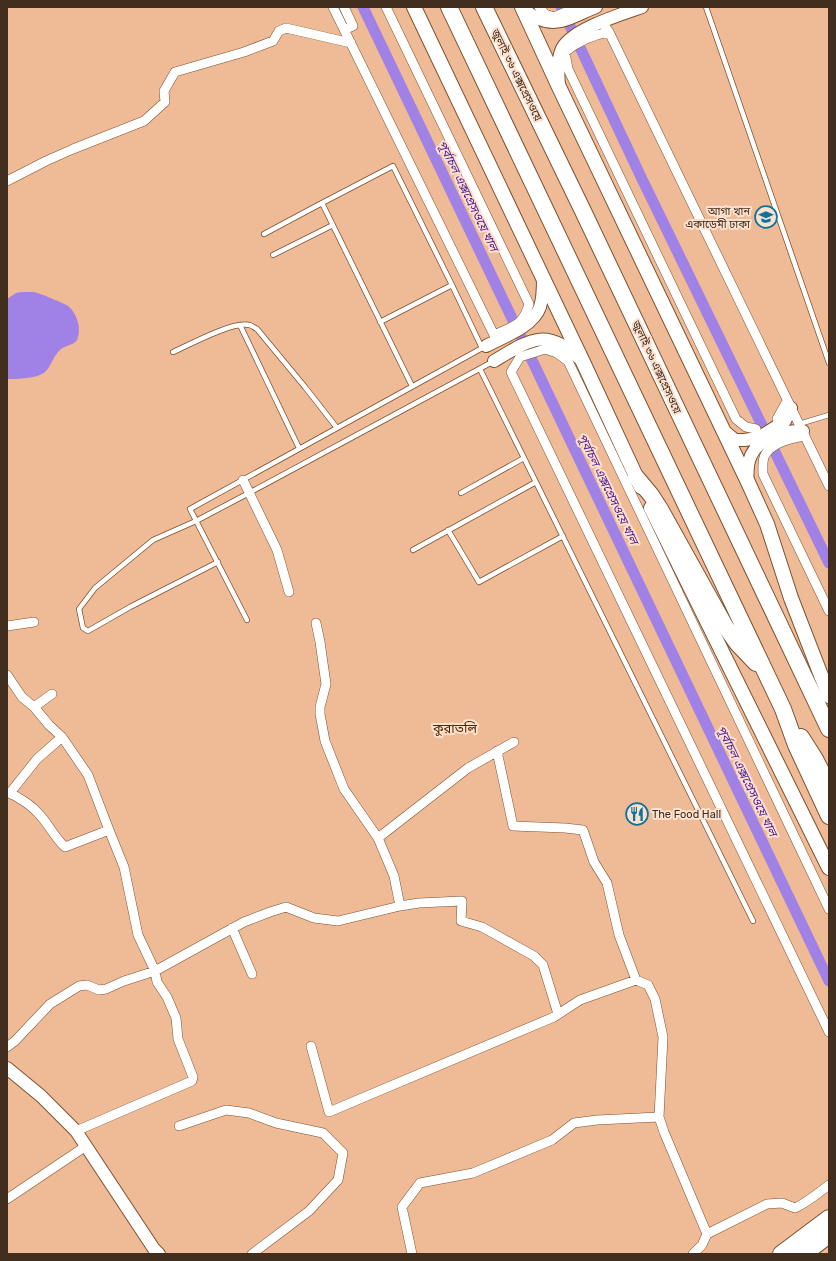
<svg xmlns="http://www.w3.org/2000/svg" width="836" height="1261" viewBox="0 0 836 1261" font-family="Rubik,'Noto Sans Bengali',sans-serif">
	<style>
		.water { fill: #a082e7 }
		.lines { fill: none; stroke-linecap: round; stroke-linejoin: round }
		.canal { stroke: #a082e7; stroke-width: 11 }
		.lane-casing { stroke: #7f512f; stroke-width: 6 }
		.street-casing { stroke: #7f512f; stroke-width: 10 }
		.secondary-casing { stroke: #7f512f; stroke-width: 14 }
		.primary-casing { stroke: #7f512f; stroke-width: 16 }
		.highway-casing { stroke: #7f512f; stroke-width: 18 }
		.lane { stroke: #fff; stroke-width: 4.5 }
		.street { stroke: #fff; stroke-width: 9 }
		.secondary { stroke: #fff; stroke-width: 12 }
		.primary { stroke: #fff; stroke-width: 14 }
		.highway { stroke: #fff; stroke-width: 16 }
		.labels { text-anchor: middle; stroke-width: 4; stroke-linejoin: round; paint-order: stroke }
		.street-label { font-size: 11px; fill: #422e1f; stroke: #fde1cf }
		.poi-label { font-size: 11px; fill: #422e1f; stroke: #fde1cf; text-anchor: end }
		.water-label { font-size: 12px; font-style: italic; fill: #501d95; stroke: #fde1cf }
		.quarter-label { font-size: 13px; fill: #502600; stroke: #fde1cf }
	</style>
	<rect width="100%" height="100%" fill="#efba96"/>
	<path class="water" d="M21,292C25,292 30,292 34,292C39,293 64,303 68,306C77,313 82,329 77,340C73,346 64,345 59,351C53,357 51,366 46,371C38,379 17,379 7,379V299L16,293Z"/>
	<g class="lines">
		<path class="canal" d="M363,7L829,981
			M561,7L641,177L829,563"/>
		<g class="lane-casing">
			<path id="lane" d="M706,7L829,363
				M264,234L322,203
				M273,255L333,225
				M380,322L452,285
				M240,325L299,448
				M173,352C189,345 233,321 249,325C252,325 254,328 257,329L305,387L337,428
				M480,369L753,921
				M412,386L322,203L393,166L452,285L482,348
				M799,424L829,415
				M461,493L524,458
				M448,530L479,582L563,536
				M413,550L536,482
				M218,562L130,607L88,631L83,628L79,609L95,588L153,540L196,521L249,493L494,361
				M247,620L190,509L484,347"/>
		</g>
		<g class="street-casing">
			<path id="street" d="M333,7L496,339
				M344,7L353,26L344,30
				M386,7L529,304C523,326 513,326 494,335
				M539,7L545,14L554,17L578,7
				M601,21L609,32L829,486
				M609,32C592,35 578,41 565,52L568,69L736,419L746,427L756,429
				M7,181L46,161L73,149L144,121L165,102L164,91L175,72L244,52L273,41L279,31L286,28L351,43
				M777,419L787,401
				M805,436C792,438 772,442 765,455C762,460 763,468 763,474L829,611
				M243,480L277,550L289,592
				M316,623L320,642L326,684L320,707V714L325,741L344,789L378,838L394,876L400,906
				M7,626L34,622
				M7,675L22,697L34,707
				M62,737L88,775L109,830L124,867L138,935L155,971L157,982L167,997L176,1018L178,1039L193,1077L192,1081L76,1131
				M497,751L513,826L565,828L583,830L594,862L607,883L619,935L636,980L648,985L655,999L663,1037L659,1117L664,1132L707,1234
				M7,792C17,796 31,805 38,813C48,823 54,837 65,847L109,830
				M10,793L37,759L62,737L49,725L34,707L52,694
				M378,838L468,768L514,742
				M829,909L568,361L557,353L545,349L520,357L511,372L829,1032
				M232,928L252,974
				M311,1046L329,1112L554,1017L580,1000L636,980
				M7,1047L15,1041L50,1004L79,986L87,985L99,990L106,989L124,981L155,971L244,922L270,912L286,907L314,918L338,921L400,906L419,903L462,901L461,921L482,927L534,956L543,965L558,1014
				M179,1126L226,1110L249,1113L276,1123L323,1133L343,1153L338,1180L309,1211L252,1254
				M7,1199L86,1146
				M412,1254L402,1207L420,1183L473,1173L552,1140L574,1123L597,1120L659,1117
				M693,1254L702,1245L707,1234L767,1204L782,1203L795,1208C808,1202 818,1193 829,1185"/>
		</g>
		<g class="secondary-casing">
			<path id="secondary" d="M523,9C528,12 533,17 539,19C560,28 577,14 596,7
				M559,85C558,74 557,62 561,51C568,30 622,14 642,7
				M486,346C503,337 533,327 540,307C543,298 543,288 543,279
				M494,361C529,340 547,326 581,360
				M724,431L735,440H744L758,438L785,421L791,408
				M747,480C748,474 747,467 749,461C755,439 782,430 803,431
				M7,1068L41,1096L76,1131L154,1249L159,1254"/>
		</g>
		<g class="primary-casing">
			<path id="primary" d="M414,7L583,362L641,487
				M522,7L559,87L747,480L767,524L791,598L829,696
				M651,508L829,868"/>
		</g>
		<g class="highway-casing">
			<path id="highway" d="M449,7L783,709L796,745L829,816
				M484,7L582,209L829,729
				M636,477L651,495L660,509L725,626L737,643L756,663
				M801,737L815,759L829,787
				M781,1254L829,1218
				M804,1254L829,1235"/>
		</g>
		<use href="#lane" class="lane"/>
		<use href="#street" class="street"/>
		<use href="#secondary" class="secondary"/>
		<use href="#primary" class="primary"/>
		<use href="#highway" class="highway"/>
	</g>
	<defs>
		<g id="school-ring" transform="scale(1.15)"><circle r="9.5" fill="#fde1cf" stroke="#0e729f" stroke-width="1.5"/><path d="M0-5L7-2L0 1L-7-2ZM-4 1L0 2.5L4 1V4Q0 6-4 4Z" fill="#0e729f"/></g>
		<g id="restaurant-ring" transform="scale(1.15)"><circle r="9.5" fill="#fde1cf" stroke="#0e729f" stroke-width="1.5"/><path d="M-5-6h1v4h1v-4h1v4h1v-4h1v5L-1.5 .5V6h-2V.5L-5-1ZM5-6V6H3V1.5H1.5Q1.5-4 5-6Z" fill="#0e729f"/></g>
	</defs>
	<g fill-rule="evenodd">
		<use href="#school-ring" x="766" y="217"/>
		<use href="#restaurant-ring" x="637" y="814"/>
	</g>
	<g class="labels">
		<g class="street-label">
			<text transform="translate(517 75) rotate(64)" y="4">জুলাই ৩৬ এক্সপ্রেসওয়ে</text>
			<text transform="translate(657 367) rotate(65)" y="4">জুলাই ৩৬ এক্সপ্রেসওয়ে</text>
		</g>
		<g class="poi-label">
			<text x="750" y="215">আগা খান<tspan x="750" dy="13">একাডেমী ঢাকা</tspan></text>
			<text x="652" y="818" text-anchor="start">The Food Hall</text>
		</g>
		<g class="water-label">
			<text transform="translate(468 196) rotate(64)" y="4">পূর্বাচল এক্সপ্রেসওয়ে খাল</text>
			<text transform="translate(608 489) rotate(64)" y="4">পূর্বাচল এক্সপ্রেসওয়ে খাল</text>
			<text transform="translate(747 781) rotate(64)" y="4">পূর্বাচল এক্সপ্রেসওয়ে খাল</text>
		</g>
		<g class="quarter-label">
			<text x="455" y="733">কুরাতলি</text>
		</g>
	</g>
	<rect width="836" height="1261" fill="none" stroke="#422e1f" stroke-width="16"/>
</svg>
